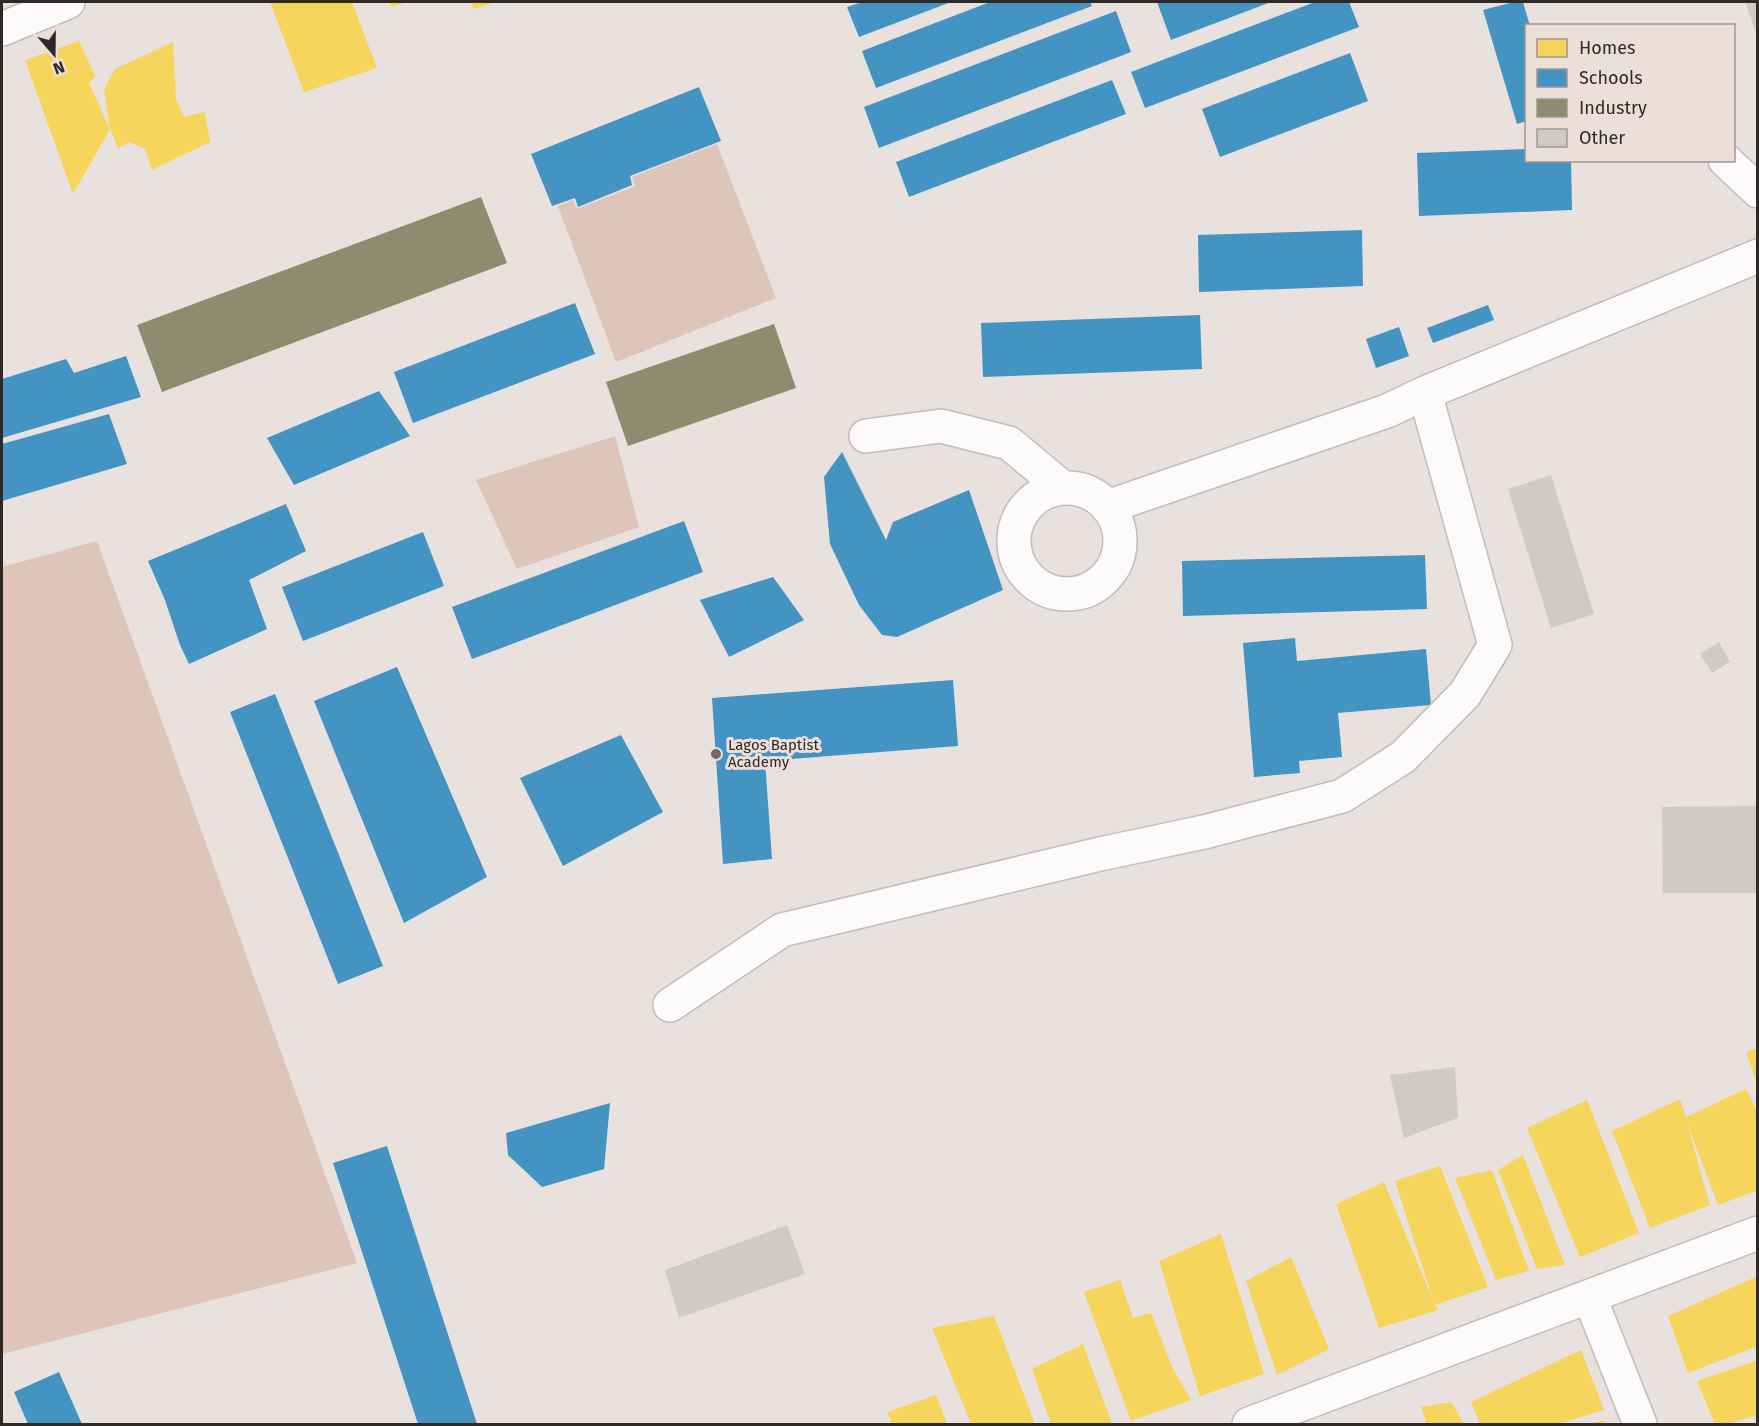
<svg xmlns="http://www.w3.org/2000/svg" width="1759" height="1426" viewBox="0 0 1759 1426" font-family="'Fira Sans',sans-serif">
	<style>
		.green { fill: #dec4b9 }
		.homes { fill: #f6d55c }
		.schools { fill: #4393c3 }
		.industry { fill: #8c8c6e }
		.building { fill: #cfc9c7 }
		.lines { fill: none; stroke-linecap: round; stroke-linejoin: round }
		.minor-casing { stroke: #c2bdbb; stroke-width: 36 }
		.minor { stroke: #fcfafa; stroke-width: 33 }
		.poi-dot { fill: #6f6967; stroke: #ecdfda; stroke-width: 2 }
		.labels { text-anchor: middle; stroke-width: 6; stroke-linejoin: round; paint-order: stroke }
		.poi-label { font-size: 15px; fill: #2e2927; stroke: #ecdfda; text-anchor: start }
	</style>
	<rect width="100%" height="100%" fill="#e8e1de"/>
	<path class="green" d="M717,144L776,298L616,362L558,206L573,200L577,209L635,186L632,177Z
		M615,436L639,527L517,569L476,480Z
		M97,541L357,1263L2,1354V567Z"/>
	<path class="homes" d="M270,2H352L377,68L304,92Z
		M389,2H408L391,7Z
		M471,2H496L474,9Z
		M79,41L95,76L89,83L110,129L104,89L115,69L173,42L176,99L184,117L205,112L210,142L152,170L145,149L130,142L118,148L110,129L73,194L25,60Z
		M1758,1048V1083H1757L1746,1052Z
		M1746,1089L1758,1113V1190L1718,1205L1687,1123L1710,1205L1650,1228L1612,1131L1680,1099L1686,1117Z
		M1587,1100L1639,1233L1580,1257L1527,1128Z
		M1523,1155L1565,1265L1537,1269L1498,1170Z
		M1440,1166L1488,1287L1435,1305L1438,1310L1379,1328L1336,1204L1384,1182L1433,1300L1395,1181Z
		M1492,1170L1529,1271L1496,1280L1455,1178Z
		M1221,1234L1264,1374L1200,1396L1159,1261Z
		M1291,1257L1329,1349L1277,1375L1246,1281Z
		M1758,1276V1346L1688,1373L1668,1316Z
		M1120,1280L1133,1318L1151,1313L1173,1369L1191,1400L1131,1421L1084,1292Z
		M994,1316L1035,1424H971L932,1328Z
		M1083,1344L1112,1424H1051L1032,1369Z
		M1581,1350L1604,1410L1558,1424H1480L1471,1402Z
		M1758,1360V1415L1728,1424H1715L1697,1381Z
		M936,1395L947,1424H892L887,1412Z
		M1451,1402L1464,1424H1427L1421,1407Z
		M1603,1420L1605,1424H1590Z"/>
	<path class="schools" d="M862,2H951L859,37L847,7Z
		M990,2H1090L1092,6L876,88L862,51Z
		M1157,2H1271L1171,40Z
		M1315,2H1349L1359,27L1145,108L1131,72Z
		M1514,2H1523L1530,26H1526V121L1517,124L1483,10Z
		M1116,11L1131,52L879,148L864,107Z
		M1350,53L1368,101L1220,157L1202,109Z
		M1112,80L1126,114L909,197L896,162Z
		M699,87L721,141L630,176L632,185L578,207L575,198L552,206L531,154Z
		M1526,149V160H1571L1572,210L1419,216L1417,153Z
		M1362,230L1363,286L1199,292L1198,235Z
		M575,303L595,354L413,423L394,372Z
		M1488,305L1494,320L1433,343L1427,328Z
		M1200,315L1202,369L983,377L981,323Z
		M1399,327L1409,356L1376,368L1366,339Z
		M126,356L141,397L2,438V379L66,359L74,373Z
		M379,391L410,436L294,485L267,438Z
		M109,414L127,464L2,501V444Z
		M842,452L886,540L893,522L969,490L1003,590L897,637L882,635L859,605L830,544L824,477Z
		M286,504L306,551L249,580L267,629L189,664L180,645L165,600L148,561Z
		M684,521L703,572L472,659L452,607Z
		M423,532L444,586L303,641L282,587Z
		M1425,555L1427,609L1183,616L1182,561Z
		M773,577L804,620L729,657L700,600Z
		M1295,638L1297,661L1426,649L1431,705L1338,713L1342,757L1299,761L1300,773L1254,777L1243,643Z
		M397,667L487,877L404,923L314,701Z
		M953,680L958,746L765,761L772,859L723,864L712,698Z
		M275,694L383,966L338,984L230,712Z
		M621,735L663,812L563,866L520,778Z
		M610,1103L604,1169L542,1187L508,1155L506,1133Z
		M387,1146L477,1424H418L333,1163Z
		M59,1372L82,1424H28L14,1392Z"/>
	<path class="industry" d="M481,197L507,263L162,392L137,325Z
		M774,324L796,388L628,446L606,382Z"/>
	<path class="building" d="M1745,2H1758V35H1757Z
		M1551,475L1594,614L1551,628L1508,489Z
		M1719,642L1730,662L1712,673L1700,654Z
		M1758,806V893H1663L1662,807Z
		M1455,1067L1458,1118L1404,1138L1390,1075Z
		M787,1225L805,1274L679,1318L665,1270Z"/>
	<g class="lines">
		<g class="minor-casing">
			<path id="minor" d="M2,29L68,2
				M1725,160L1758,191
				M866,436L941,426L1009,443L1063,488
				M1014 541a53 53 0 1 1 106 0a53 53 0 1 1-106 0Z
				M1107,507L1387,411L1425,393L1758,256
				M670,1005L782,930L1100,854L1204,832L1342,796L1403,757L1465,694L1495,645L1425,393
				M1590,1298L1640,1424
				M1249,1424L1758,1233"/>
		</g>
		<use href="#minor" class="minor"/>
	</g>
	<circle class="poi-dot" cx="716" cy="754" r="6"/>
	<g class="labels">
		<g class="poi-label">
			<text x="728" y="750">Lagos Baptist<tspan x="728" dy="17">Academy</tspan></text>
		</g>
	</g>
	<rect width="1759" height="1426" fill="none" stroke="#2e2927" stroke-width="6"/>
	<rect x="1525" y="24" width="210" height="138" fill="#ecdfda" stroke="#a09692" stroke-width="1.5"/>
	<rect x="1537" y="39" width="30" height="18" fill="#f6d55c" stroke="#a09692" stroke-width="1.5"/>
	<text x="1579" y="54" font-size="18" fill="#2e2927">Homes</text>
	<rect x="1537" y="69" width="30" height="18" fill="#4393c3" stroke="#a09692" stroke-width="1.5"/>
	<text x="1579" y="84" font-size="18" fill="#2e2927">Schools</text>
	<rect x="1537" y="99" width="30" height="18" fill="#8c8c6e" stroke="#a09692" stroke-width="1.5"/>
	<text x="1579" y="114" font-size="18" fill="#2e2927">Industry</text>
	<rect x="1537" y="129" width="30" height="18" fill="#cfc9c7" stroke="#a09692" stroke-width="1.5"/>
	<text x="1579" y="144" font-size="18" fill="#2e2927">Other</text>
	<g transform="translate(54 54) rotate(160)" stroke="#ecdfda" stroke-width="4.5" paint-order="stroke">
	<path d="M0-4.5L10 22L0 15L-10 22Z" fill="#2e2927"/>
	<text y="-9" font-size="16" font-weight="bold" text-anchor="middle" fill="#2e2927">N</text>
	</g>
</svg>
